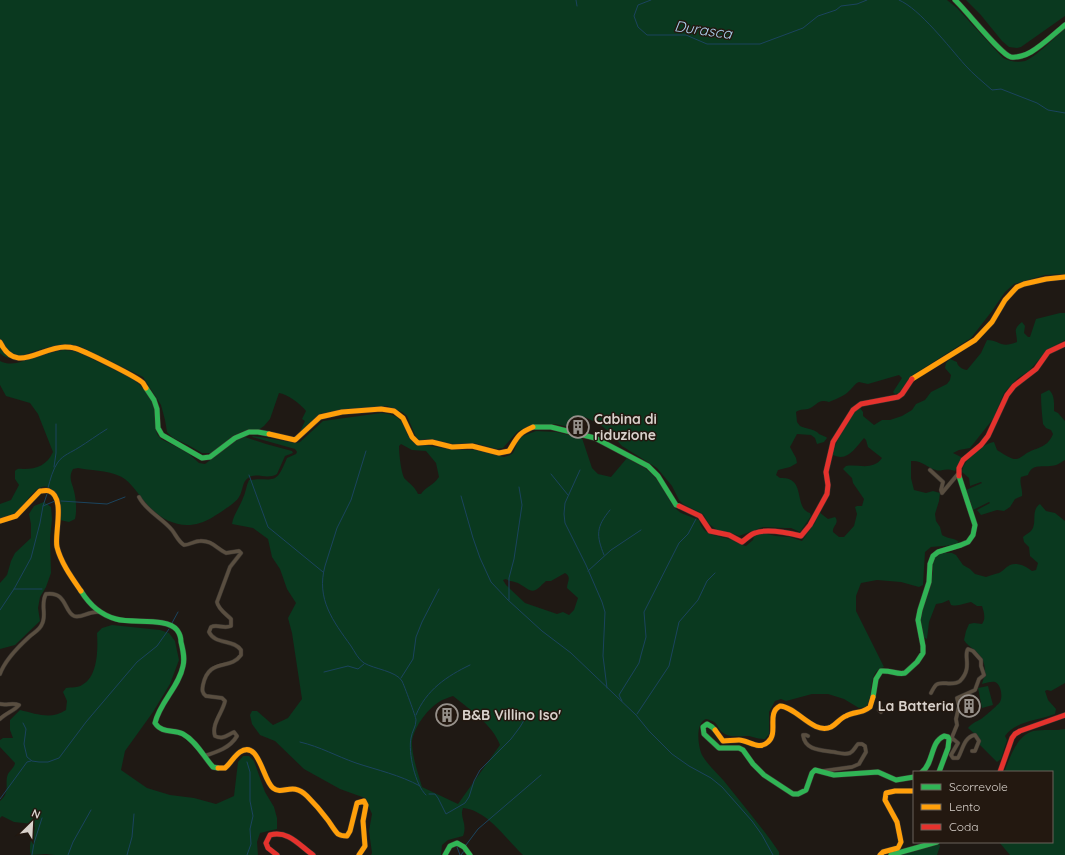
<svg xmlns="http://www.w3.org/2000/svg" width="1065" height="855" viewBox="0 0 1065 855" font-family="Quicksand,sans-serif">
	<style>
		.green { fill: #0a391f; fill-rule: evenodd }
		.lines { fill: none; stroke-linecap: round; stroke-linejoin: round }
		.stream { stroke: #1b445e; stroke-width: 1 }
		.street-casing { stroke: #38332e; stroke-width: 4.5 }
		.fast-casing { stroke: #38332e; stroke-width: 6 }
		.slow-casing { stroke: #38332e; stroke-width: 6 }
		.jam-casing { stroke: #38332e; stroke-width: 6 }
		.street { stroke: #594e40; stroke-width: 3.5 }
		.fast { stroke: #30b455; stroke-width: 5 }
		.slow { stroke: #ff9f0a; stroke-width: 5 }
		.jam { stroke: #e5322d; stroke-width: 5 }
		.labels { text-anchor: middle; stroke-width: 3; stroke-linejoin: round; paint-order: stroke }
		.poi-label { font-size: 14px; font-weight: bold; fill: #d8d1cb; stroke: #231810; text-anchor: start }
		.water-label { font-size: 15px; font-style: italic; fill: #add4f2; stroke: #231810 }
	</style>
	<rect width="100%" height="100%" fill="#1f1914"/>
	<path class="green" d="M0,0H947L957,8L1003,58C1010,61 1017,63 1025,61C1034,58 1057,36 1065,28V274L1045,275L1014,284L1005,292L992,311L971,338L910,377L899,393L895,394L893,392L902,378L899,375L868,384L859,382C854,384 853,388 849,391C846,395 834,400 829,402C817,398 817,406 808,409C803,410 800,409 796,412L797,422L800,426C806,429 815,429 819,434L826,437L827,438L824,442L817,444L815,438L811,435L797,434L790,447L796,458L797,463L790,467L778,470L776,475L780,478C807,476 793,508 810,513L811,516L800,532L791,528H785L763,527L739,536L729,532L718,531L709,524L703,514L683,504L679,500L672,486L657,468L622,446L607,430L599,424L585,417L569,419V427L555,424H536L533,427L522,429L517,432L503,448L497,449L474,443L453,444L431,439L419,440L416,437L407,416L402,412L387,406L323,413C313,417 308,427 299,434L305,421L302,419L306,411C301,404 287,394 279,393L270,419L264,426L257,431H244L233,436L212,453H202L188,445L173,438L167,432L165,420L161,405L143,377L79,346C63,343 47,347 32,352C26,354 21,358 14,358C9,359 4,357 0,353Z
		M966,0H1065V16L1021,47L1017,48L1009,47L1002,41L980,14Z
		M1060,313H1065V340L1048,349L1029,371L1018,378L1013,383L1004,393L993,419L970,448L959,450L953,453L961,457L962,459L955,471C944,467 942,472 936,470C926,467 922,460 911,461V478L914,490L926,493L933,491L940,493L939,501L935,514L936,521L940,527L942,535C948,539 955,538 959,542L955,545L931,547L925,552L923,585L919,587L901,582L877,580L861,583L856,596V611L884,667C866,672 875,696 866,707L859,708L844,699L828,694H812L786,701L781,699L775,701L769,712V734L765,739C756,739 753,736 747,736C739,736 729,738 722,732C715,725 719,722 706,719C695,723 698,746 702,755C707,764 717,773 724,781C743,805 762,827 779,852V855H523C506,839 487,810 463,808C459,818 468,823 463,836L448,840L442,845L441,855H371L372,853L369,831L372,814L365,798L340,789L304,769L275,741L260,735L252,724L250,715L252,711H257L273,725L288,718L302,699L292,633L288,618L296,603L287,589L280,569L272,557L268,539L253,528L232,524C233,515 240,507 243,498C246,492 246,486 249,480C275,477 275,487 287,458L296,454L297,452L295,449L252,437L253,436L261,437L296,443L300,442L323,421L381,413C408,415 400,428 414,443L453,450H475L504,457L510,455L513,453L520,437L536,431L556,432L582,438L592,468L598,474L611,477L627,458L645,468L652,474L663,487L670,501L675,508L681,513L699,520C703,536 716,535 729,539C735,541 740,545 746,546L753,540L754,536L763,533L776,536L790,537L802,541L815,523L819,512L828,519L835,517C840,523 832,526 833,532L839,537H844L854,526L857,514L855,507L857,506H862L864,499L853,483L852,478L843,469L846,466C859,464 873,471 882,458L868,447L866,440L864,438C855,448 848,462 833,455C833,447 848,417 854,411C856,410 858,409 860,408L863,412V416L874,425L882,420H890L902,416L912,410L916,404L925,400L931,392L947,384L950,380L951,375L945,368L946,363L950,359L957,362C957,366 963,370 967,370L981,353L987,340C1000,340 1000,349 1017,342C1017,331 1012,330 1022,322L1025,326L1024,333L1028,337H1030L1036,319ZM401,444L412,450L426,451L436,463L439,477C433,486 425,487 421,494H418C415,487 410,484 405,479C401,474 399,453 399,446ZM565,573C572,577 567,582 567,588L578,598L574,610L569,615L563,612L557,614L525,603L506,585L503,580L506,579C510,582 514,581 518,583C520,584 523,586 526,588C535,595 539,587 546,581H551ZM453,696C468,708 493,725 500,745L458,804L422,787C418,773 413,759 412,745C411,731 427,709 439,702C443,699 448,698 453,696Z
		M63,350L74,351L82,354L131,378L139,384L147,393L156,409L155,422L157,434L161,439L187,452L199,463L205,464L238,439L245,437L266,444L292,451L293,453L285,456L277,474C267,480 256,472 248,478C242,482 243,491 239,497C236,503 219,513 213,517C186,534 161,522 143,500C136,491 129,479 117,475C109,471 88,470 78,468L73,469C68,478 72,482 74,491C76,499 77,511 75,519L69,522L60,520C61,509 62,500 53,491C38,475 26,507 15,513C11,516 5,517 0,518V504L11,500L19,485L15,479V471C18,468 19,469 24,469C37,469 47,465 53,452L38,414L30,403L6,396L0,385V361C14,368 25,359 38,356C46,353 55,352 63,350Z
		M1049,390C1055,395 1054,404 1054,411L1058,413L1065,421V460C1060,463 1056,466 1050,466C1040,467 1032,464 1028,475L1021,477C1019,484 1023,489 1022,496L1015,499L1010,507L1004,511L997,510L981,515L977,510L990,503L989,502L973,510L966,490L982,483L981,482L970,486L969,478L962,472C963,460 982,444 994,442L997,450C1002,453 1009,458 1014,459C1020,460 1024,454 1029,452C1039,447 1048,447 1053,434L1051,430L1046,428L1043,424C1042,414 1041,405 1041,394Z
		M44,502L51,507L52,519L50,538L51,573L46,587L40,597L38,608L40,621L15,645L0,649V583L7,575L11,561L15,553L31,538V524L29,514L34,506Z
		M1040,504L1046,511L1055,513L1065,521V683L1051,691L1047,690L1045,691L1048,700L1056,709L1055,714C1040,720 1015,721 1005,736L1007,740L1001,759L997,762L980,745L977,736L968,728C972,723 976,722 981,719C983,718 999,704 1000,702C1003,697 1001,684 995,682C992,681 986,683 982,684C987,668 986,660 973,649C970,646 966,644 964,640L966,631L969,624L974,623L982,624C986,619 984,612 982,606H977L971,602C964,603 959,607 951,605L949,600L942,603L936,604L929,622L927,639L921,636L920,627L921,615L933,573V562L936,555L944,553H952L956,555L963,565L970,569L975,574L986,577C991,575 995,574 999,573C1003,571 1006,567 1010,565C1017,562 1026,566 1032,571L1036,570L1038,563L1030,556L1029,547L1024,542L1023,537C1025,535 1029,533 1031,531C1038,523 1030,511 1040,504Z
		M112,625L160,630L169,633L175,641L179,660L170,684L153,712L125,751L121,770L147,788L170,795L194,798L216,804L234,796L238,762L243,756H249L254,761L265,792L274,807L277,818V829L260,833L257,842L258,855H55L46,854L31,855C28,847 32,836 35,828L33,824L14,822L2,816L0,818V801C11,792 4,783 8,774C11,769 14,768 15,763L0,747V740L3,738H13L10,730V720L20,710C37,714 51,720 66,710L67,701L63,692L66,688C71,687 78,688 82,685C98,677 98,649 97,633L102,628Z
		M988,686L993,705L982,708L978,688Z
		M1065,729V855H1010L999,842H1052V772H1004C1010,758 1016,736 1033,731C1043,729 1055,731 1065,729Z
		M939,843L940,846L937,855H899Z"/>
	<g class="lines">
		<path class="stream" d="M576,0L577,6
			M651,0L638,5L634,16L638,27L647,35H686L707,44H760L803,28L818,16L836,10L841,6L857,4L867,0
			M899,0C920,9 949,47 965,65C973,74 983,82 992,90L1001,89L1037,103L1048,110L1065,113
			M366,451L351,500L337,528L325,566C316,599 333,621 351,646C355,652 358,659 364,663C374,669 396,671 402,681C404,685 416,717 416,720C416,727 412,731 411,738C408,752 415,785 426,795
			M54,467L56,453V424
			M580,470L565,503L564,514L565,523L586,565L602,602L605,612L603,656L607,688
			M551,474L568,495
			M249,475L268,527L323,572
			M48,488C50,480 53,469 58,462C63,455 72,452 78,448C88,442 97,435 107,429
			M461,496L473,538L480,558L491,582L508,600L542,631L571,653L636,715L649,731L672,754L689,766L711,778L722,787L752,821L762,835L773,855
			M61,501L107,504L125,497
			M43,506L55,501
			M604,555C596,535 596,527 610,510
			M588,571L611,550L641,530
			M14,589H42
			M509,600V578L514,559L522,505L519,487
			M0,610L14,589L31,558L40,523L43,506L47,494
			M172,623L178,612
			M324,672L348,666L358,669L364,664
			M401,678L413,659L416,637L422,622L439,589
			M622,701L619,695L639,663L641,655L646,637L644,612L679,543L688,534L696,519
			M637,714L669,666L679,622L698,600L707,581L715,573
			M416,715C426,690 447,676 470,665
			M23,723L26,729L24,744L27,757L32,761L39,762H48L59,758L86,722L137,662L157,646L169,629
			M300,742C321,747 336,756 356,763C377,770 400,775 420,786
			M247,762L250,772V801L253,816L250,829L251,844L247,855
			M429,794H435L438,798L446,814L465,803L469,797L474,781L480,770L511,739L520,727L526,717
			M0,799L27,762L31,761
			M466,845L478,829L541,775
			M457,847L460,855
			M32,855L34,843L42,818
			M68,855L73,842L91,810
			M127,855L132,837L134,814
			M461,855L464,851"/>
		<g class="street-casing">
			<path id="street" d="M930,470L943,482L941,490L942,493L958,474
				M139,497C146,511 162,518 172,530C176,535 178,541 184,545C190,545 194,541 200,541C212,540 217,549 226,553L239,551L241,553L230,567L217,602C218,609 226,614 231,619V626C224,629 217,624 211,627L209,632C215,645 234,639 241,650V655C230,671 209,657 203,685C202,690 202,693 206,696L222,698L225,701C223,712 211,724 215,736C223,740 227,735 234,732L237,736C230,748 217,752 204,756
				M0,674C5,660 18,647 29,637C33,633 40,630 42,624C47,615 40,604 46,594C67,591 64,612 74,616C81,619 88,611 98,612
				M931,693C932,691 934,687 936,685C940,680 953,687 960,681C973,668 963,655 968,649L973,651L981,660V666L984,675L979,679L975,690L957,698L959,706L956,719L957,725L950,742
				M0,704C7,706 12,702 19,705C14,711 6,713 0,719
				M881,708L879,710L881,712
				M808,736L806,735H803C805,751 822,750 834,752C839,753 844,755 850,753C854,751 855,747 858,744H862L865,746L866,752L859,764L852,767L823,771
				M952,738L958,743L951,755L953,758H958C963,749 964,737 975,735L979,741L975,751H972"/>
		</g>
		<g class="fast-casing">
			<path id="fast" d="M955,0C966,10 1001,55 1011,57C1017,58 1026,55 1031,52C1043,45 1054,34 1065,25
				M146,388L154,400L157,409L158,428L162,435L202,458L210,457L235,438L249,432H258L269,434
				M533,427H551L595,438L648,466L658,476L676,505L679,506
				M81,591C89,604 101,615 116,619C132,624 167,617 177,630C180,634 181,638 181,642C183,650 185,658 183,666C179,687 160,702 155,723C162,734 174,729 183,734C196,741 204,757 213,767L218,768
				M873,697L876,679L881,671C891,670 897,675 905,673L917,662L923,653V646L918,620L920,610L929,582L930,564L933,556L938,552L961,545L968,542L973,535L975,525L959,476
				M715,730L712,727L707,724L703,727L704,734L719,748H739L743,750L753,764L764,775L793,794H798L806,790L812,773L815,770L834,775L878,772L896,780L914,777
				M922,772C934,763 930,742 944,736L948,737L949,739L948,748L939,772
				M445,855L450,846L457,843L464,847L470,855
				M891,855L937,842"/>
		</g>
		<g class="slow-casing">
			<path id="slow" d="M0,342C16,375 40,347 65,347C68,347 71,347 74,348C83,350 137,377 143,383C143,383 146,388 146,388
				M912,379L975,340L992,322L1005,300L1017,287L1024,284L1046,279L1065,277
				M269,434L295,440L320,417L342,412L381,409L394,411L403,418L412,437L418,443L432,442L452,447L472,446L499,453L509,451C517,438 518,433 533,427
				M0,521L16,516L40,491C43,491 47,490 49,491C66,497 54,534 57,547C61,563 72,578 81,591
				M715,730L723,741C728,741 733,740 739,740C748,740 759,751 768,742C779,733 766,713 780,706C797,707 813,735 831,727C837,724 840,718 846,716C853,712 861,713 867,709L870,707L873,697
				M218,768H225C231,763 234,756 240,752C259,739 263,781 273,788C283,796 292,781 307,796C314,803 321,811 327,819C331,824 334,830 338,834C341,836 343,836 347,836L350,831L357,803L364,801L366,805L363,821L365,846L359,855
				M880,855L883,852L898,848L901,842L897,822L885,800L886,793L895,791H914"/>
		</g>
		<g class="jam-casing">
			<path id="jam" d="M959,476V468L963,460L981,445L988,436L1007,395L1014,386L1036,369L1048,352L1065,344
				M679,506L700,516L710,531L729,535L742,542C746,539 751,534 755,533C768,528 789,533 801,536L810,525L827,494L828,485L826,472L833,442L853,410L861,404L898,397L902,394L912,379
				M1000,772L1012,738L1015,734L1020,731L1065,715
				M277,855L268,848L266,843L270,835C288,830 299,845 313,855"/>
		</g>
		<use href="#street" class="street"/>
		<use href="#fast" class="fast"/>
		<use href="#slow" class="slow"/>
		<use href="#jam" class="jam"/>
	</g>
	<defs>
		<g id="building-ring" transform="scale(1.15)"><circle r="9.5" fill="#231810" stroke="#97918b" stroke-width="1.5"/><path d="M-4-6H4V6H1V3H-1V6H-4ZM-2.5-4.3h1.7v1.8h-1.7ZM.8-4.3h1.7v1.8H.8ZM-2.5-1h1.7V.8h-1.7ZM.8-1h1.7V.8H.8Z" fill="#97918b"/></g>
	</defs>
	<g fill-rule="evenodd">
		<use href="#building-ring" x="578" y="427"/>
		<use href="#building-ring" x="969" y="706"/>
		<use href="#building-ring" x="447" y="715"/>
	</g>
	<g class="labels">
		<g class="poi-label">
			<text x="594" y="424">Cabina di<tspan x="594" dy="16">riduzione</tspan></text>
			<text x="954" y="711" text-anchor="end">La Batteria</text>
			<text x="462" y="720">B&amp;B Villino Iso'</text>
		</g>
		<g class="water-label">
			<text transform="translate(703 30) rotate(8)" y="5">Durasca</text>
		</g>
	</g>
	<rect x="913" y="771" width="140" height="72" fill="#231810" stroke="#6b625b"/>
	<rect x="921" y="784" width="20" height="6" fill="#30b455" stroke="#6b625b"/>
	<text x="949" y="791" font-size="12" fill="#d8d1cb">Scorrevole</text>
	<rect x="921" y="804" width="20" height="6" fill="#ff9f0a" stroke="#6b625b"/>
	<text x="949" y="811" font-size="12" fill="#d8d1cb">Lento</text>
	<rect x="921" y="824" width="20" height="6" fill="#e5322d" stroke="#6b625b"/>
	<text x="949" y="831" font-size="12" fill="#d8d1cb">Coda</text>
	<g transform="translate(32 823) rotate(24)" stroke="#231810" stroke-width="3" paint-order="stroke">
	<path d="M0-3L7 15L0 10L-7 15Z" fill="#d8d1cb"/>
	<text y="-6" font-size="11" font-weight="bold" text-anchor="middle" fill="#d8d1cb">N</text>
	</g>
</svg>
